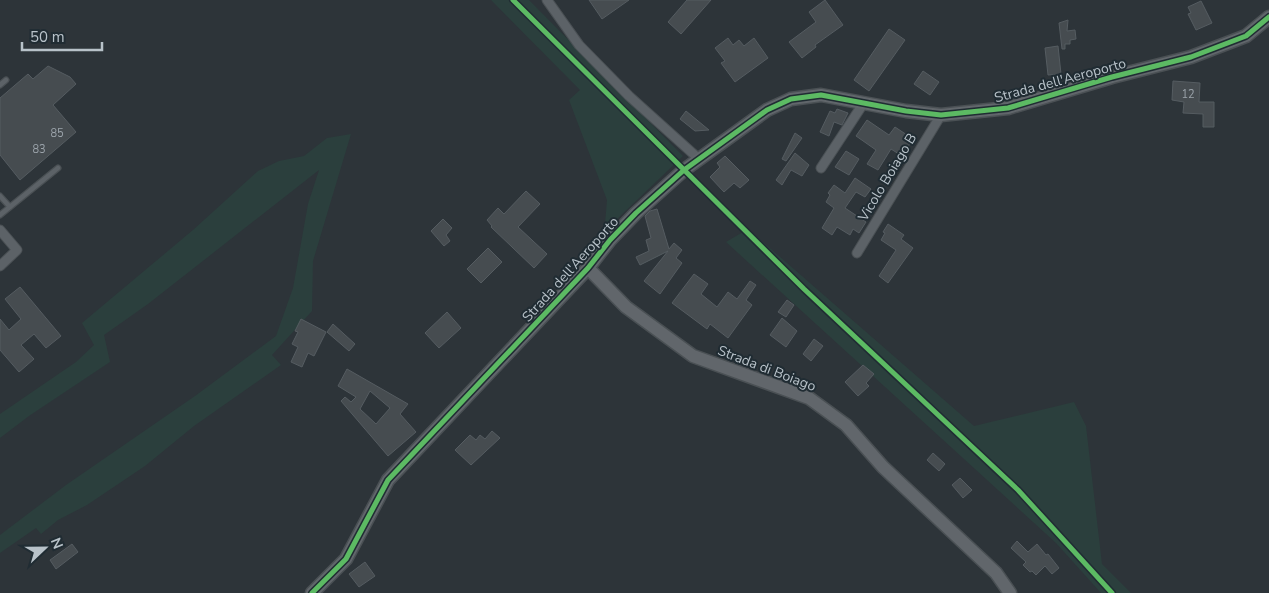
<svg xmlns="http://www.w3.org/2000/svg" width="1269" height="593" viewBox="0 0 1269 593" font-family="'Nunito Sans',sans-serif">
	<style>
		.green { fill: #2b3f3d }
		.building { fill: #464c50; stroke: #555c61; fill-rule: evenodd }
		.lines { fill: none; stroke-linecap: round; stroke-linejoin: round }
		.lane-casing { stroke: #4a5054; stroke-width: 7 }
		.street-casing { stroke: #4a5054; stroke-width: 11 }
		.secondary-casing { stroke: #4a5054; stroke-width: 15 }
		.lane { stroke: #5c6267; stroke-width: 4.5 }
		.street { stroke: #5c6267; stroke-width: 9 }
		.secondary { stroke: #61666b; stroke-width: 12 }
		.cycleway-casing { stroke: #202c33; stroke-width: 8 }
		.cycleway { stroke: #5cba63; stroke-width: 5 }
		.labels { text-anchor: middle; stroke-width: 4; stroke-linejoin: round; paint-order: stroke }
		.number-label { font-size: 11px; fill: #9ca4ab }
		.street-label { font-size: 14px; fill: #b8c2c9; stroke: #202c33 }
	</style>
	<rect width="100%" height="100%" fill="#2d3439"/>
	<path class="green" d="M491,0H529L683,156L614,222L605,224L607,200L569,100L580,90Z
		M351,134L313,261L312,311L272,355L281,365L194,426L145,466L87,505L58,520L41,534L36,528L0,553V535L66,485L195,396L276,336L293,288L308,204L319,170L148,304L104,335L110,362L29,416L0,438V414L76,362L94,345L82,323L193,230L258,171L279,161L304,156L327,138Z
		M748,229L974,426L1074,402L1086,426L1102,564L1131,593H1101L1056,543L726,242Z"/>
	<path class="building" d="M589,0H629L602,19Z
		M687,0H711L681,34L668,22Z
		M825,0L843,25L815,45L816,47L802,58L789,42L816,22L809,12Z
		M1201,1L1212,23L1196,30L1188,14L1191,13L1188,7Z
		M1068,20L1067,31L1075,30L1076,39L1070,40V44H1065V49H1062L1059,23Z
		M889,29L905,40L869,91L854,80Z
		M728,38L733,45L739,40L744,46L754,38L768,58L735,82L721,63L725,61L715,48Z
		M1058,46L1061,74L1048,75L1045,48Z
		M48,66L70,77L76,84L53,105L76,132L20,180L0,155V98L28,74L33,79Z
		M923,71L939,82L930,95L914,84Z
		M1173,81L1200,83L1199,102H1214V127H1203V114L1183,113L1184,102L1172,100Z
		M837,109L848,113L842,125L834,122L829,136L820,132L830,111L835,113Z
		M686,111L709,130L695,131L680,119Z
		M867,120L889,135L895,127L913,139L902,156L891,149L878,170L867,164L876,150L856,136Z
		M795,133L802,138L786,161L782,159Z
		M846,151L859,159L849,175L835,167Z
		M795,153L809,165L802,176L791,170L782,185L776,180Z
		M725,156L749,180L740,188L734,183L724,192L710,177L720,167L717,163Z
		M855,178L871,189L865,197L856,192L845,208L866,222L859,233L853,229L850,235L837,227L832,235L822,228L834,208L826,202L830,195L828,193L834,185L845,193Z
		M526,191L540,204L518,227L547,254L534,268L491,227L492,226L487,220L498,208L504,214Z
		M657,209L669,249L674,243L682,250L676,258L682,263L660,294L644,281L668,251L640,265L636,257L649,251L646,240L651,238L645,216L650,211Z
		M443,219L452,228L446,235L450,241L444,246L431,231Z
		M888,224L904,235L901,239L913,248L888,283L879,276L896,250L881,240L885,233L883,232Z
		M488,248L502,262L481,283L467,269Z
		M694,274L708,284L701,294L717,307L728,292L737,299L750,281L756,285L746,300L752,305L728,338L710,324L707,329L672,303Z
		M20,287L61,336L46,348L34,334L21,345L34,359L19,372L0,350V319L9,330L21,319L5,299Z
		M787,300L794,305L786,317L778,312Z
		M447,312L461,328L439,348L425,333Z
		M782,318L797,331L786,347L770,335Z
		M301,319L326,332L314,356L308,353L302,367L291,362L298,347L292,344L298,332L295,331Z
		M333,324L355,344L349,351L327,332Z
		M814,339L823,346L811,361L803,354Z
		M863,365L874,374L866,383L869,386L858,396L845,382Z
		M347,369L408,404L400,414L416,432L388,456L341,401L345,397L351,402L356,397L338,386ZM370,391L390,408L376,424L360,409Z
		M492,431L500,438L471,465L455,450L470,435L476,440L480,435L485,439Z
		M933,453L945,464L939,471L927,460Z
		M960,478L972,490L963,498L952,485Z
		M1017,541L1028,552L1037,544L1046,555L1048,554L1059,568L1052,574L1045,566L1036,575L1032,571L1030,572L1023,565L1026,562L1011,548Z
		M72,544L78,552L56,569L50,560Z
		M365,562L375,576L359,587L349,574Z"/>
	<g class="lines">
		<g class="lane-casing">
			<path id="lane" d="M0,85L6,80
				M0,196L10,207
				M0,215L58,168"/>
		</g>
		<g class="street-casing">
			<path id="street" d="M547,0L579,45L629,96L699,159
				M821,168L863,104
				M0,230L17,250L0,266
				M857,253L941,115"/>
		</g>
		<g class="secondary-casing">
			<path id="secondary" d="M588,268L626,307L693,356L809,398L846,425L883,467L996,573L1010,593
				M312,593L346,559L388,480L588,268L610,240L636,213L684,170L767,110L791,99L821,95L906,111L941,115L1008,108L1112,77L1191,57L1246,36L1269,17"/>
		</g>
		<use href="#lane" class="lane"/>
		<use href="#street" class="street"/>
		<use href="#secondary" class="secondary"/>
		<g class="cycleway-casing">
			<path id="cycleway" d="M513,0L804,289L1018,490L1112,593
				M312,593L346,559L388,480L588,268L610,240L636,213L684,170L767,110L791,99L821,95L906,111L941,115L1008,108L1112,77L1191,57L1246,36L1269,17"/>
		</g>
		<use href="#cycleway" class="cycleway"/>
	</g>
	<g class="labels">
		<g class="number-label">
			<text x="1188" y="98">12</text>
			<text x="57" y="137">85</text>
			<text x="39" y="153">83</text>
		</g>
		<g class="street-label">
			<text transform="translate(1060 80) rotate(-15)" y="5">Strada dell'Aeroporto</text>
			<text transform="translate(887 177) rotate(-59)" y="5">Vicolo Boiago B</text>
			<text transform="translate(570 269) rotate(-48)" y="5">Strada dell'Aeroporto</text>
			<text transform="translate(767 368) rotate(21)" y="5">Strada di Boiago</text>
		</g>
	</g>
	<g transform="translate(45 548) rotate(68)" stroke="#202c33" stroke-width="4" paint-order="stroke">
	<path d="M0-4L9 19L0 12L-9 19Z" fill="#b8c2c9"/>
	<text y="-8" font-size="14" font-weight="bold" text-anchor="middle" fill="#b8c2c9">N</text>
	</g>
	<path d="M22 42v8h80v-8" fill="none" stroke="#b8c2c9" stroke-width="2.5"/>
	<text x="30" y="42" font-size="15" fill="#b8c2c9" stroke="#202c33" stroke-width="4" paint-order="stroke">50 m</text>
</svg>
